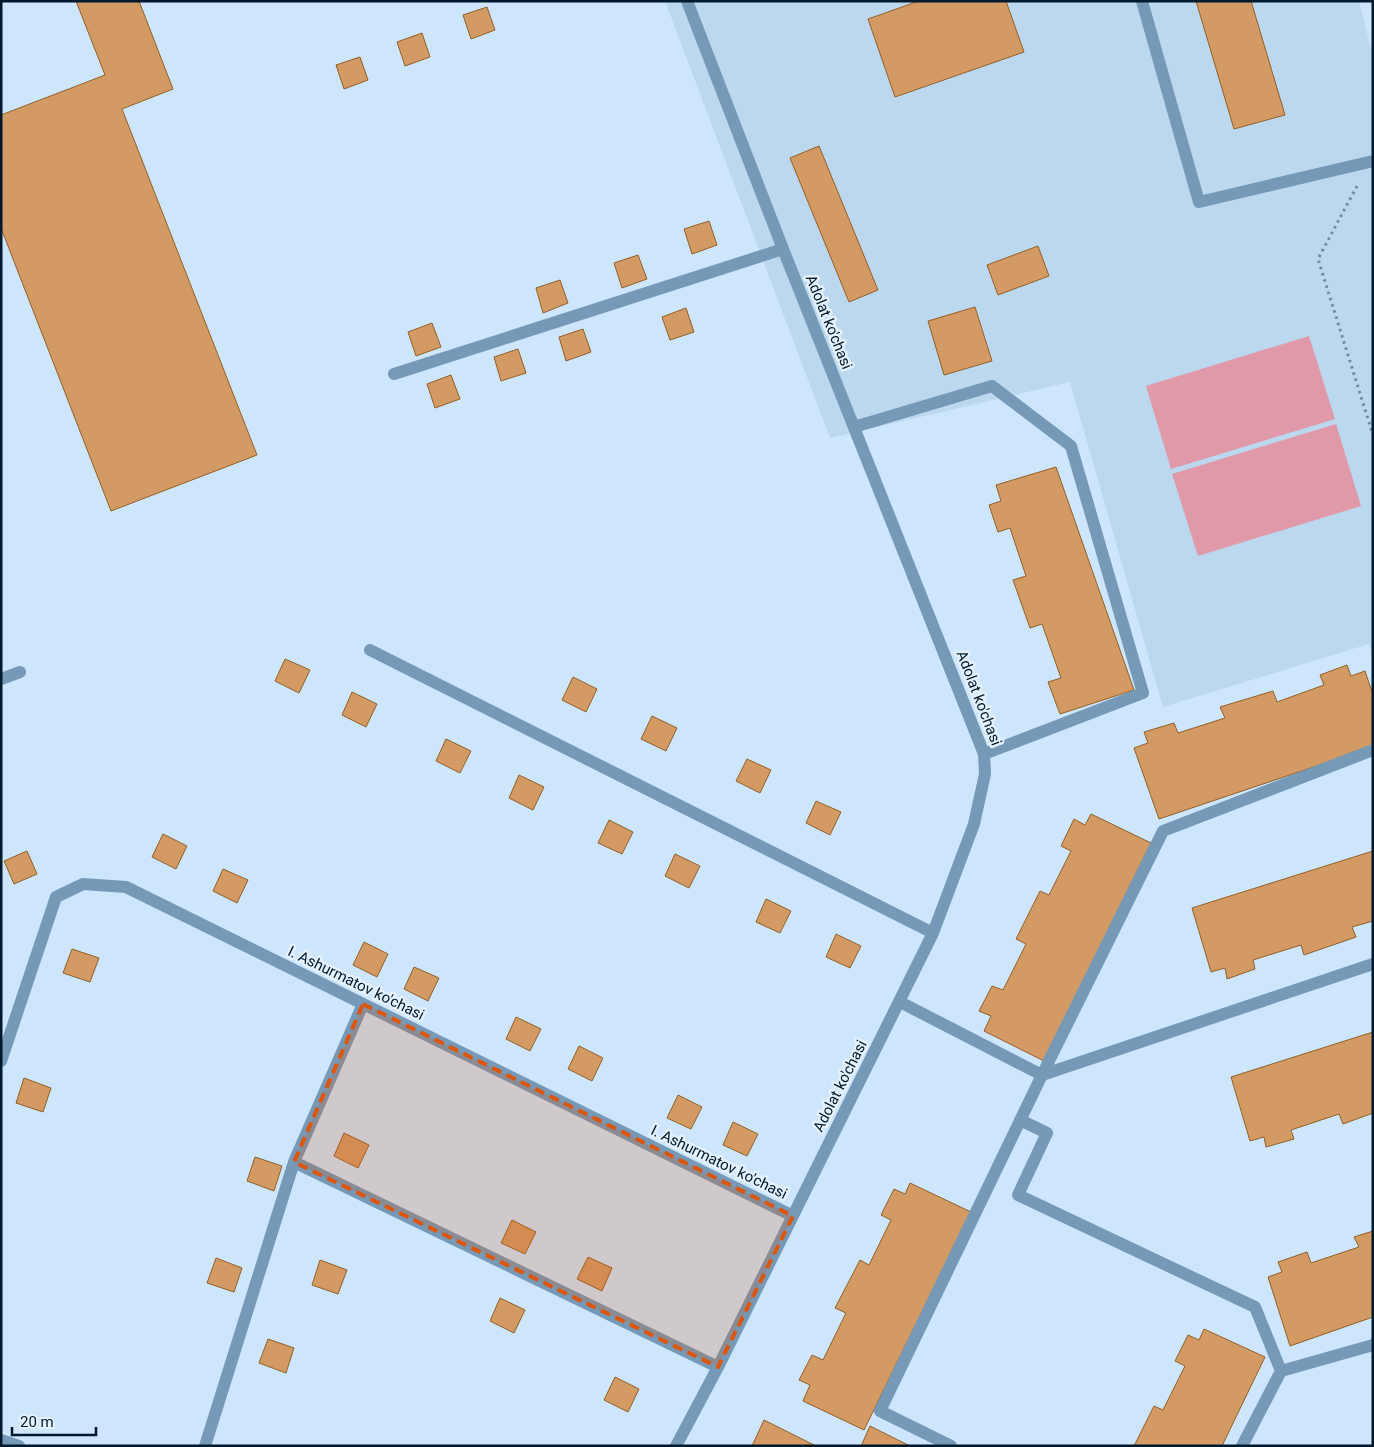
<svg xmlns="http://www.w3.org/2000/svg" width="1374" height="1447" viewBox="0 0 1374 1447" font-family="Roboto,sans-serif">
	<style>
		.built { fill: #bcd8ef }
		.green { fill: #df99a9 }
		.building { fill: #d39a63; stroke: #935f26 }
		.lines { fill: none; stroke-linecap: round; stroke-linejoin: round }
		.path { stroke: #718a9e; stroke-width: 3; stroke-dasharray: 2.5 4; stroke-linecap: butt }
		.minor { stroke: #7599b7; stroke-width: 12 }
		.marked { fill: #dc560e; fill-opacity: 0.2; stroke: #dc560e; stroke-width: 4; stroke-dasharray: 10 6; stroke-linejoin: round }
		.labels { text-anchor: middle; stroke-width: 5; stroke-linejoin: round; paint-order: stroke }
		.street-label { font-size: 15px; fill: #01192c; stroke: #e5f1fc }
	</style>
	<rect width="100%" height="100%" fill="#cde6fb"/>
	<path class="built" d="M665,1H1359L1373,57V656L1369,644L1163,707L1070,382L830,438Z"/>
	<path class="green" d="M1309,336L1335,419L1171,469L1146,386Z
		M1336,424L1361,506L1198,556L1172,474Z"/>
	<path class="building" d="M76,1H139L173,89L122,109L257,455L111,511L1,228V115L105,75Z
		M919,1H1006L1024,52L895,97L868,19Z
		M1196,1H1251L1285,115L1234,129Z
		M487,7L495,30L471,39L463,15Z
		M422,33L430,57L405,66L397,42Z
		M360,57L368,80L344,89L336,65Z
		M819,146L878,290L849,302L790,158Z
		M709,221L717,245L692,254L684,229Z
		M1038,246L1049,276L998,295L987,265Z
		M638,255L647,279L622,288L614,263Z
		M560,280L568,303L543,313L536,288Z
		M975,307L992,361L944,375L928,321Z
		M686,308L694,332L670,340L662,317Z
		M432,323L441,347L416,356L408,332Z
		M583,329L591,352L566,361L559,337Z
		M518,349L526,373L501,381L494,357Z
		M451,375L460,399L435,408L427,384Z
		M1056,467L1134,690L1060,714L1048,682L1061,678L1042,624L1030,628L1013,580L1026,576L1010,528L998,532L989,505L1001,501L996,485Z
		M285,659L310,670L299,693L275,681Z
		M1347,665L1351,676L1365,671L1373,695V747L1159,819L1134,748L1148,743L1144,732L1174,723L1178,733L1225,718L1220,707L1273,691L1277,702L1324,685L1320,675Z
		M573,677L597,689L586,712L562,700Z
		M352,692L377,704L366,727L342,715Z
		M652,716L677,728L666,751L641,739Z
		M446,739L471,751L460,773L436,761Z
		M747,759L771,770L760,793L736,781Z
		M519,775L544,787L533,810L509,798Z
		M816,801L841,812L830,835L806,823Z
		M1091,814L1151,843L1044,1061L984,1031L991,1016L979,1011L992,986L1003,990L1026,944L1016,939L1040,891L1049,895L1071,851L1061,846L1074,819L1085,825Z
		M609,820L633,832L622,854L598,843Z
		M163,834L187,846L176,869L152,857Z
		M27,851L37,874L14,884L4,861Z
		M1373,851V921L1352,927L1356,937L1304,955L1301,945L1253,960L1255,969L1227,979L1225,968L1211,972L1192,908Z
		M675,854L700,866L689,888L665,876Z
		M223,869L248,880L237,903L213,891Z
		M766,899L791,911L780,933L756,922Z
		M836,934L861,946L850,968L826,957Z
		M364,942L388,954L377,977L353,965Z
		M72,949L99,958L90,982L63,973Z
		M414,967L439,978L428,1001L404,989Z
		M516,1017L541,1029L530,1051L506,1039Z
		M1373,1032V1113L1343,1124L1339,1114L1291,1130L1294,1139L1266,1147L1264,1137L1250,1141L1231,1077Z
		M579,1046L603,1058L592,1081L568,1069Z
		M24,1078L51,1088L43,1112L16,1103Z
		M678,1095L702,1107L691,1129L667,1118Z
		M733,1122L758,1134L747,1156L723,1145Z
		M344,1133L369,1145L358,1168L334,1156Z
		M255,1157L282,1166L274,1191L247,1181Z
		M910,1183L971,1212L864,1430L803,1401L810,1385L799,1380L812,1355L823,1360L846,1313L835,1308L860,1260L869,1265L891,1220L881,1215L894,1189L905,1194Z
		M512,1220L536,1232L525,1254L501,1243Z
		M1373,1231V1317L1290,1346L1268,1277L1282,1272L1278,1262L1307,1252L1311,1263L1359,1247L1354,1237Z
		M588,1257L612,1268L602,1291L577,1279Z
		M216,1258L242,1268L234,1292L207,1283Z
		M320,1260L347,1270L338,1294L312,1285Z
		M500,1298L525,1310L514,1333L490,1321Z
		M1204,1329L1265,1357L1222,1446H1134L1154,1406L1163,1410L1185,1366L1175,1361L1188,1335L1199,1340Z
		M268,1339L294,1348L286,1373L259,1363Z
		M615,1377L639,1389L628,1412L604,1400Z
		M764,1420L816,1446H752Z
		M870,1426L910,1446H861Z"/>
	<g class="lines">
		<path class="path" d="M1357,186L1318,259L1373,435"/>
		<path class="minor" d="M1142,1L1199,202L1373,161
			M394,374L783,249
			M854,427L992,386L1071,446L1143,693L984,754
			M370,650L933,933
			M1,679L20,672
			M900,1002L1042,1075L1373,964
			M1,1061L56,897L83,884L126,887L793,1216
			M1020,1120L1047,1133L1018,1195L1255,1307L1281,1371
			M294,1162L718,1367
			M1,1440L19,1446
			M205,1446L294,1162L363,1004
			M676,1446L718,1367L933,933L974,824L985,774L984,754L783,249L687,1
			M951,1446L880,1411L1042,1075L1163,831L1373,750
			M1242,1446L1281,1371L1373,1345"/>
	</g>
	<path class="marked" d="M363,1004L793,1216L718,1367L294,1162Z"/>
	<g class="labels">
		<g class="street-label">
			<text transform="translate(829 322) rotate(68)" y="5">Adolat ko'chasi</text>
			<text transform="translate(979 698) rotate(69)" y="5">Adolat ko'chasi</text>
			<text transform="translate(356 983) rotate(26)" y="5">I. Ashurmatov ko'chasi</text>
			<text transform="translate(840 1086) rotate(-63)" y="5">Adolat ko'chasi</text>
			<text transform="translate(719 1162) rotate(26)" y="5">I. Ashurmatov ko'chasi</text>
		</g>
	</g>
	<rect width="1374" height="1447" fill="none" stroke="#01192c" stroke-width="5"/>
	<path d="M12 1427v8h84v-8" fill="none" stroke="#01192c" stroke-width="2.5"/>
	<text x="20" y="1427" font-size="15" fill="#01192c" stroke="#e5f1fc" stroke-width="4" paint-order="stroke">20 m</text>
</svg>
